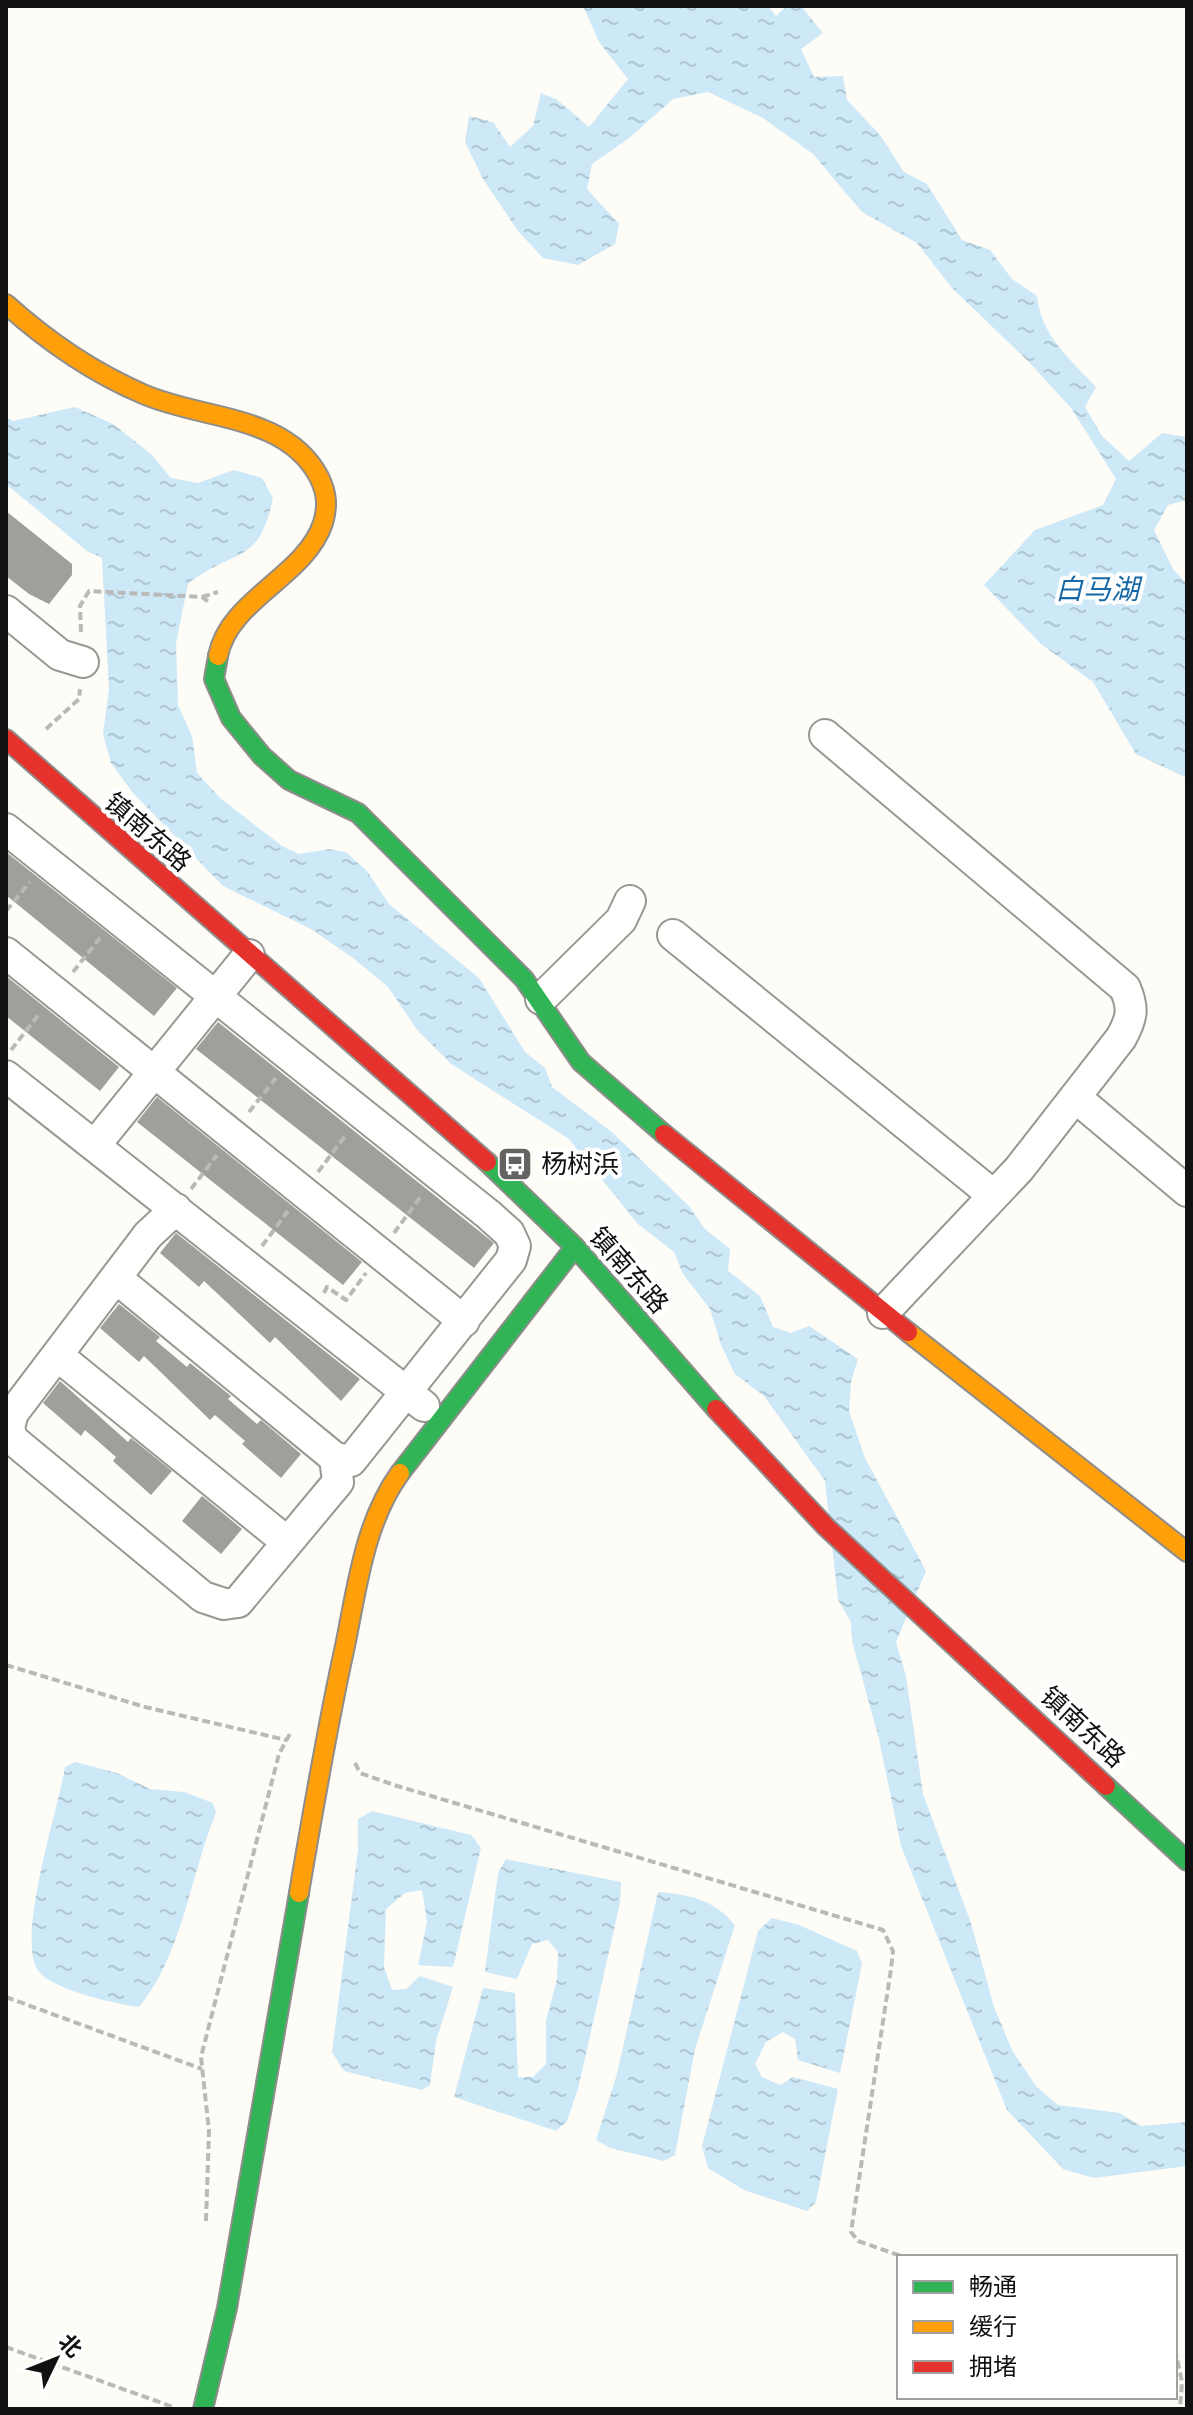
<svg xmlns="http://www.w3.org/2000/svg" width="1193" height="2415" viewBox="0 0 1193 2415" font-family="Lora,'Noto Sans SC',serif">
	<style>
		.water { fill: url(#water-ripples) }
		.building { fill: #a19f9c }
		.lines { fill: none; stroke-linecap: round; stroke-linejoin: round }
		.street-casing { stroke: #979795; stroke-width: 34 }
		.fast-casing { stroke: #8e8d8b; stroke-width: 22 }
		.slow-casing { stroke: #8e8d8b; stroke-width: 22 }
		.jam-casing { stroke: #8e8d8b; stroke-width: 22 }
		.path { stroke: #b9b9b8; stroke-width: 4; stroke-dasharray: 8 4; stroke-linecap: butt }
		.street { stroke: #fffffe; stroke-width: 30 }
		.fast { stroke: #30b455; stroke-width: 18 }
		.slow { stroke: #ff9f0a; stroke-width: 18 }
		.jam { stroke: #e5322d; stroke-width: 18 }
		.labels { text-anchor: middle; stroke-width: 8; stroke-linejoin: round; paint-order: stroke }
		.street-label { font-size: 26px; fill: #111; stroke: #fff }
		.poi-label { font-size: 26px; fill: #111; stroke: #fff; text-anchor: start }
		.water-label { font-size: 28px; font-style: italic; fill: #1768a6; stroke: #fff }
	</style>
	<defs>
		<pattern id="water-ripples" width="26" height="14" patternUnits="userSpaceOnUse" patternTransform="scale(2)"><rect width="26" height="14" fill="#cde8f7"/><path d="M2 4q2-2 4 0t4 0M15 11q2-2 4 0t4 0" fill="none" stroke="#afc6d3"/></pattern>
	</defs>
	<rect width="100%" height="100%" fill="#fdfcf7"/>
	<path class="water" d="M583,6H768L776,16L787,6H801L823,33L801,49L814,77L843,76L847,100L880,135L904,172L927,184L962,240L990,250L1012,279L1037,296C1041,336 1070,359 1096,387L1085,407L1102,436L1129,461L1162,433L1187,437V500L1168,505L1154,530L1173,569L1187,584V778L1136,754L1093,682L1041,644L984,585L1035,530L1103,505L1116,479L1071,408L1029,362L952,288L917,243L862,212L813,154L763,118L708,92L673,99L628,139L592,164L587,189L619,224L615,244L578,265L543,258L518,231L483,179L465,142L469,116L493,122L510,147L533,126L541,93L556,99L589,127L628,79L599,42Z
		M75,407L113,424L151,454L171,478L198,483L234,470L262,478L273,498C259,567 234,547 188,584L176,643L178,705L192,736L197,773L220,798L282,846L299,854L331,849L347,853L367,871L389,904L479,978L525,1052L545,1068L552,1087L613,1133L689,1206L705,1229L730,1249L728,1271L760,1296L773,1327L791,1333L809,1326L858,1359L851,1381L849,1411L865,1458L926,1571L896,1642L906,1676L923,1794L971,1923L994,2007L1013,2052L1036,2086L1058,2105L1120,2113L1141,2126L1187,2122V2166L1094,2178L1063,2169L1007,2110L901,1846L879,1739L852,1641L851,1622L838,1600L825,1481L764,1396L735,1374L721,1345L710,1309L683,1274L674,1252L638,1224L569,1139L451,1064L418,1031L388,987L353,958L311,929L223,886L133,793L111,763L103,734L109,689L102,558L87,551L6,484V417L13,421Z
		M75,1762L117,1773L150,1789L184,1792L213,1803L216,1813C190,1875 183,1954 139,2007C116,2004 55,1990 40,1973C13,1944 59,1808 65,1767Z
		M372,1811L471,1835L481,1848L453,1967L418,1965L427,1922L422,1890L405,1893L386,1909L384,1967L392,1990L406,1989L420,1976L453,1987L436,2041L430,2085L422,2090L344,2071L332,2052L358,1849V1819Z
		M506,1859L621,1882L620,1903L578,2089L567,2121L556,2131L454,2097L483,1988L515,1993L518,2077H533L546,2064V2021L557,1979L558,1952L548,1940L532,1944L517,1979L485,1972L498,1873Z
		M658,1892C691,1895 713,1899 735,1925L695,2049L675,2155L664,2161L610,2148L596,2140L617,2074Z
		M772,1918L799,1925L857,1951L862,1964L840,2073L798,2060L795,2039L783,2032L766,2042L755,2064L762,2077L780,2085L793,2077L838,2089L816,2202L807,2211L744,2190L708,2168L702,2146L758,1931Z"/>
	<path class="building" d="M6,511L72,564V575L49,604L29,594L6,576Z
		M6,852L177,988L154,1016L6,895Z
		M6,976L119,1067L100,1091L6,1016Z
		M218,1022L494,1243L474,1268L196,1049Z
		M157,1097L362,1262L343,1285L137,1122Z
		M176,1233L360,1379L341,1401L275,1337L270,1343L204,1281L199,1287L160,1253Z
		M119,1304L160,1337L156,1341L187,1367L190,1363L231,1396L228,1399L257,1424L261,1420L301,1454L281,1478L242,1444L245,1441L215,1415L210,1420L144,1356L139,1362L100,1328Z
		M60,1381L128,1442L131,1438L172,1471L151,1495L113,1461L116,1457L85,1430L81,1436L43,1403Z
		M202,1496L242,1529L221,1554L182,1521Z"/>
	<g class="lines">
		<g class="street-casing">
			<path id="street" d="M6,611L60,655L83,662
				M825,735L1125,988C1134,1009 1132,1018 1121,1038L1019,1169L883,1313
				M6,829L489,1215L509,1233L515,1246L511,1260L351,1461L335,1458L116,1278
				M673,935L993,1195
				M6,953L464,1321
				M541,999L621,920L630,901
				M6,1076L424,1406
				M1075,1097L1187,1191
				M95,1145L249,955
				M176,1209L148,1235L13,1413L9,1427L12,1439L203,1597L224,1604L238,1602L338,1482L335,1458
				M57,1355L287,1542"/>
		</g>
		<g class="fast-casing">
			<path id="fast" d="M218,656L214,679L231,718L262,756L289,780L358,813L524,979L581,1062L664,1134
				M487,1162L575,1247L716,1409
				M400,1473L575,1247
				M1106,1786L1187,1861
				M203,2409L227,2308L299,1893"/>
		</g>
		<g class="slow-casing">
			<path id="slow" d="M6,304C47,341 92,372 143,394C202,420 286,414 319,477C327,493 328,506 323,523C305,577 229,599 218,656
				M908,1332L1187,1552
				M299,1893C313,1810 327,1728 345,1646C357,1588 364,1523 400,1473"/>
		</g>
		<g class="jam-casing">
			<path id="jam" d="M6,739L487,1162
				M664,1134L908,1332
				M716,1409L826,1527L1106,1786"/>
		</g>
		<path class="path" d="M202,597L218,592
			M81,632L80,606L89,591L202,597L210,603
			M46,729L79,699L80,689
			M6,911L30,882
			M73,972L100,938
			M11,1050L40,1013
			M249,1112L276,1078
			M318,1172L346,1135
			M191,1189L217,1155
			M394,1233L422,1195
			M262,1246L288,1211
			M324,1293L327,1287L346,1300L366,1273
			M6,1665L145,1707L286,1740
			M355,1763L360,1773L394,1785L883,1930L893,1951L891,1969L851,2232L858,2241L904,2257
			M6,1997L202,2069
			M206,2221L209,2131L201,2057L279,1754L291,1732
			M6,2347L173,2407
			M1175,2349L1182,2382L1180,2409"/>
		<use href="#street" class="street"/>
		<use href="#fast" class="fast"/>
		<use href="#slow" class="slow"/>
		<use href="#jam" class="jam"/>
	</g>
	<defs>
		<g id="bus-square" transform="scale(1.8)"><rect x="-9" y="-9" width="18" height="18" rx="4" fill="#646362" stroke="#fff"/><path d="M-5-6H5V4H4V6H2V4H-2V6H-4V4H-5ZM-3.5-4V0h7V-4ZM-3.5 1.2v1.5H-2V1.2ZM2 1.2v1.5H3.5V1.2Z" fill="#fff"/></g>
	</defs>
	<g fill-rule="evenodd">
		<use href="#bus-square" x="515" y="1164"/>
	</g>
	<g class="labels">
		<g class="street-label">
			<text transform="translate(148 832) rotate(41)" y="9">镇南东路</text>
			<text transform="translate(629 1270) rotate(49)" y="9">镇南东路</text>
			<text transform="translate(1083 1727) rotate(43)" y="9">镇南东路</text>
		</g>
		<g class="poi-label">
			<text x="541" y="1173">杨树浜</text>
		</g>
		<g class="water-label">
			<text x="1097" y="599">白马湖</text>
		</g>
	</g>
	<rect width="1193" height="2415" fill="none" stroke="#111111" stroke-width="16"/>
	<rect x="897" y="2255" width="280" height="144" fill="#ffffff" stroke="#a0a0a0" stroke-width="2"/>
	<rect x="913" y="2281" width="40" height="12" fill="#30b455" stroke="#a0a0a0" stroke-width="2"/>
	<text x="969" y="2295" font-size="24" fill="#111111">畅通</text>
	<rect x="913" y="2321" width="40" height="12" fill="#ff9f0a" stroke="#a0a0a0" stroke-width="2"/>
	<text x="969" y="2335" font-size="24" fill="#111111">缓行</text>
	<rect x="913" y="2361" width="40" height="12" fill="#e5322d" stroke="#a0a0a0" stroke-width="2"/>
	<text x="969" y="2375" font-size="24" fill="#111111">拥堵</text>
	<g transform="translate(56 2359) rotate(47)" stroke="#ffffff" stroke-width="6" paint-order="stroke">
	<path d="M0-6L14 30L0 20L-14 30Z" fill="#111111"/>
	<text y="-12" font-size="22" font-weight="bold" text-anchor="middle" fill="#111111">北</text>
	</g>
</svg>
